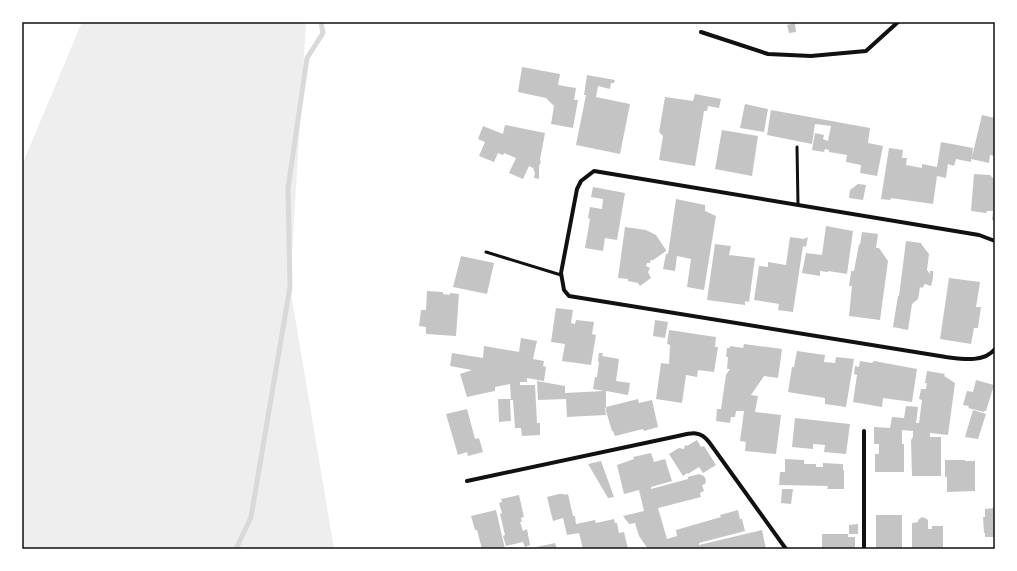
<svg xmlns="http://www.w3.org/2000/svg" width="1017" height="571" viewBox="0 0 1017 571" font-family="Barlow,sans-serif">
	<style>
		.green { fill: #eee }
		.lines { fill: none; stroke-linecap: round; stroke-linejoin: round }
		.stream { stroke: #d9d9d9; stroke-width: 5 }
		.building { fill: #c4c4c4 }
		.service { stroke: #111; stroke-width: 3 }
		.minor { stroke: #111; stroke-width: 4 }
		.neatline { fill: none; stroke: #111; stroke-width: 1.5 }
	</style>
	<rect width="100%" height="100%" fill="#fff"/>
	<path class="green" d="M82,22H306L290,287L334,549H22V165Z"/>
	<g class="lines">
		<path class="stream" d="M236,549L251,517L290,287L288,188L307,58L323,33L321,22"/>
	</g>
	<path class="building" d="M795,23L796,32L789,33L787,25Z
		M522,67L560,74L558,85L576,88L574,100H578L573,128L551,124L554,106L546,98L518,92Z
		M587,75L615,80L614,83H611L610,89L598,86L596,97L630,104L620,154L576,145L586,95H584Z
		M695,94L721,99L719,108L708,106L707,111H704L695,166L659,160L663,136L659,132L665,97L693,101Z
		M745,104L768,109L764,132L740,128Z
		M771,110L870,128L868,143L883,146L877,176L860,173L861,165L846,162L847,155L829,152V150L825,149L824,152L812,150L815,133L824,135L823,139L828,141L831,126L815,124L812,144L767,135Z
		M982,115L995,118V156L990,155L989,163L971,159V162L956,159L954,166L948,164L946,178L937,176L933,204L891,198L890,200L881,199L889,148L903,150L902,158H907L906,165L922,168V164L937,167L941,142L973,148L972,157Z
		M505,125L545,133L540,160L541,162L539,166V179L534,178L535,173L533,168L529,166L523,179L509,173L516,158L504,153L503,155L498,153L494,162L479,156L485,142L478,139L483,126L503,134Z
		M722,130L758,136L752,176L715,169Z
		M974,174L990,175L995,180V221L992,220L993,211H987L986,213L971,211Z
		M858,184L866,185L863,200L849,198L850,190Z
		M593,187L625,193L617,240L605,238L603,251L585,248L590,219L588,218L590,207L602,209L603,199L591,197Z
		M676,199L705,205V211L716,216L704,290L687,287L691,259L677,256L675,271L663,269L666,254H668Z
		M826,226L853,231L847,274L828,271V272L820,271V276L802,273L806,253L822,255Z
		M625,227L646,230L656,235L666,250V251L652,261L651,259L650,263H647L646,266L650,268L648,272L651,278L640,286L638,283L628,281V279L618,278Z
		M862,232L878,234L876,248H879L888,261L880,320L849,316L852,286H849L851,273V271H854L859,244L860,245Z
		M790,237L804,239L808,237L806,247L803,246L793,312L778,310L779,304L754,300L759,266L768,267V262L786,265Z
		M906,241L921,243L922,245L929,254L927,270L930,274V271H933V278L931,286L925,284L922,288L920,287L918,299L912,304L908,330L893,327L898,296H899Z
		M715,244L731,246L729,255L755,258L749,302L745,301V305L707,300Z
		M461,256L494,263L487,294L453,287Z
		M949,278L980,282L976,307H981L978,328H974L971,344L940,339Z
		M427,291L443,292V294L450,295V293L459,294L456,336L426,334V327L419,326L421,310H426Z
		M556,308L573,310L571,323L575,324L576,320L594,322L592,334L596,335L591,365L562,361L565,344L551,342Z
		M655,320L668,322L665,338L653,336Z
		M669,330L716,337L715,347H718L714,372L698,370L697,377L686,375L682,403L656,399L661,363L669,364L670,345L667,344Z
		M521,338L537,341L533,359L544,361L543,366L546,367L544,381L527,378V382H520V385H535L537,423H540V435L522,436L521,428H515L513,400H510L511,421L499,422L498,399H511L510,384L495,387V391L490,392L467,397L460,374L472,370L450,366L452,353L483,358L484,346L519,352Z
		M744,344L782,349L778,378L764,376L751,395L758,396L755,412L781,415L776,454L745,451L746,442L740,441L744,411H736L735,417H731L730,423L716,421L717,409H721L726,375L730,369H727L728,357H726L727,348H730V346L743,348Z
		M797,351L825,355L824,362L835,363L836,357L854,359L846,407L825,404V398L788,392L792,367H794Z
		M599,353H603L602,356L619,359L616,381L630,383L628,395L606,391V407L638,399L639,403L652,400L658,427L644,431L643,429L615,436L613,431H612L606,411V407L605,408L606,415L567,417L566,399L538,400L537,381L565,386V393L604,391L593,389L595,377H597L599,362L598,361Z
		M860,361L872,363L874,361L917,369L912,402L883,398L882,407L853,402L857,375L854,374L855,366L859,367Z
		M927,371L945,374L944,376L955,383L948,435L930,433V437H941V476H912L911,440L913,437V431L902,430V444H904V472H875V454H879V444H874V427L890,428L892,417L904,418L906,406L918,407L916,423H919L922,400L919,399L921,389H926L927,383H925Z
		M976,380L994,385L986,411H984V412L968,408L969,406L963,405L967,391L973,392Z
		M467,409L475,439L479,438L483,452L468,456L467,452L458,455L446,414Z
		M973,410L986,414L978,439L965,437Z
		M795,418L850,424L846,454L824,452L825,445L813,444V449L792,447Z
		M697,440L701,447L704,446L716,465L703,473L699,467L688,474L687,473L683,476L669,454L679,448L684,449L685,445L687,446Z
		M651,453L654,462L665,459L672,481L651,487V489L688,479V477L699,474L704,476L706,480L705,484L702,485L704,491L700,493L701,497L658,508L667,539L677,536L676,530L721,517L720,515L738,510L740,519H742L745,531L699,543V545L762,530L766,549H648L639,536L635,523L629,524L623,516L644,511L639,490L624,494L617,465L634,459L633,457Z
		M785,459L804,460V464H816V467H823V463L843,464V470H844V489H827L828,486L779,485L780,472H785Z
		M945,460H965V461H975V491L947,492V477H945Z
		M601,461L614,497L608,498L588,464Z
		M782,489H793L791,504L781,503Z
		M559,494H564V495L568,494L573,516H575L576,524L595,520L596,523L614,519L615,523H617L619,533L624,532L628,549H583L579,533L567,535L563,518L553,521L547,497Z
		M519,495L524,517L521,518L522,522H520L523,531L527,529L530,545L525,547L523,542L506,546L503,536L505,535L500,514L502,513L499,503L502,502L501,499Z
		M995,508V537H985V533H984L983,517H985V509Z
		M496,510L505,549H482L477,530H475L471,516Z
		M876,515H902V549H876Z
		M922,517L925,518L928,520V529H932V526H943V549H912V523L918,522V520Z
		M858,524V534H849V525Z
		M822,534H848V537H855V549H822Z
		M555,543L557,549H532V548Z"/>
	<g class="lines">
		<path class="service" d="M797,147L798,205
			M486,252L561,275"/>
		<path class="minor" d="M701,32L768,54L811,56L866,51L898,22
			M995,241L979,235L594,171L581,181L577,189L561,273L564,290L569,296L946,357C962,359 984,363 995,349
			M864,431V549
			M467,481L678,436C691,433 700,430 709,442L786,549"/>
	</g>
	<rect width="1017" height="571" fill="none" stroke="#ffffff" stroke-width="46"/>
	<rect x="23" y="23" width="971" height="525" class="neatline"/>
</svg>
